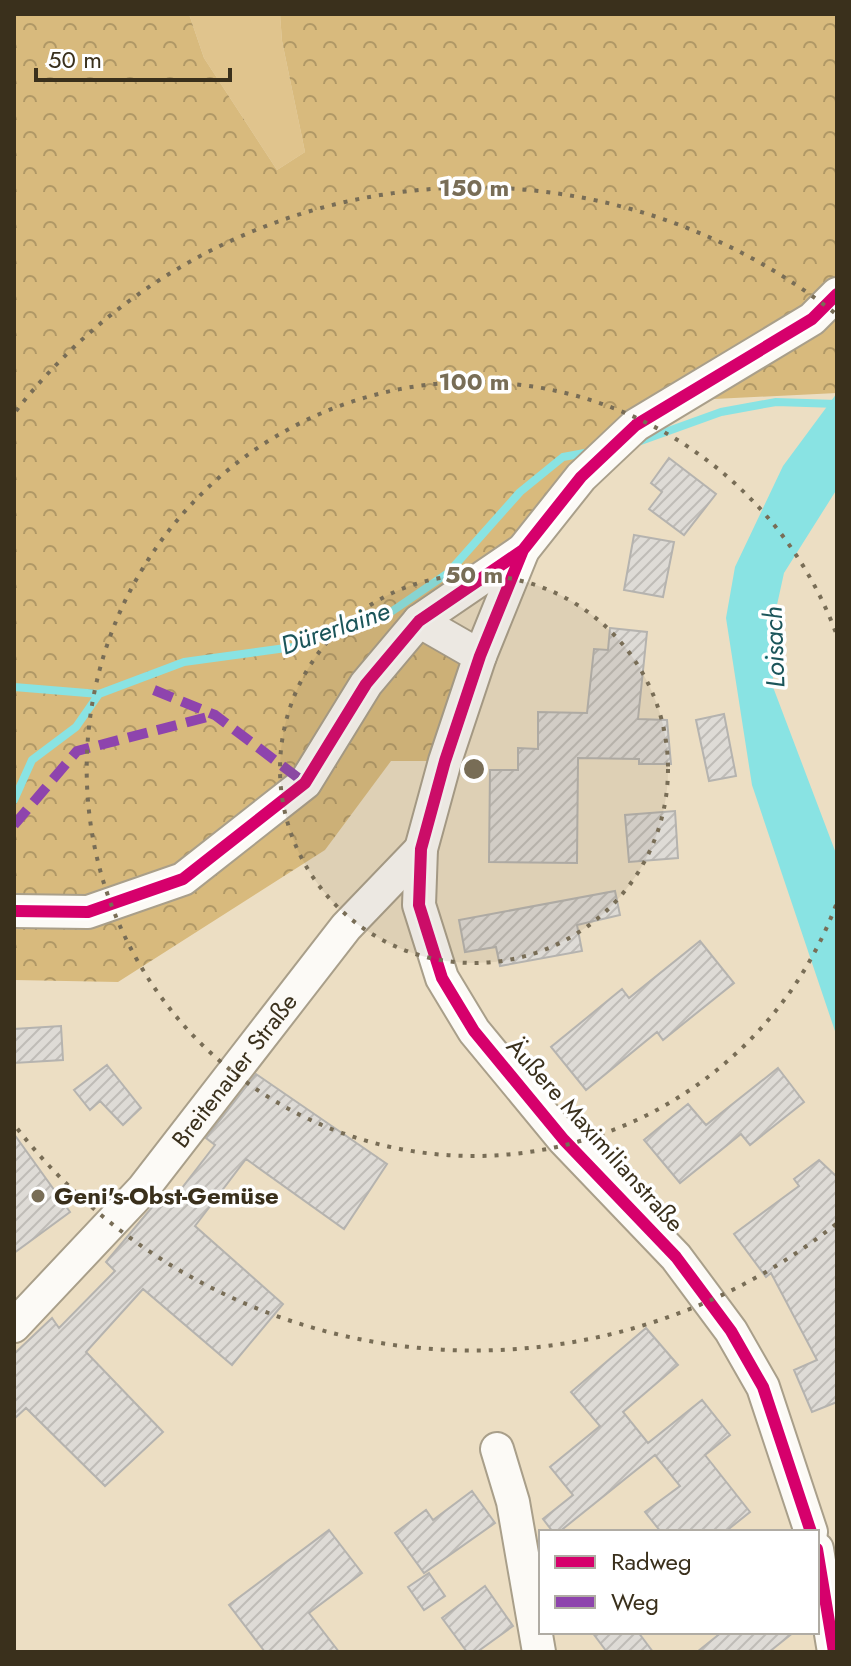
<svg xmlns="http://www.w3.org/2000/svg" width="851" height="1666" viewBox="0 0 851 1666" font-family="Jost,sans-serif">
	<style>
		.green { fill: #e0c48d }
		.forest { fill: url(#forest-crowns) }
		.water { fill: #89e3e3 }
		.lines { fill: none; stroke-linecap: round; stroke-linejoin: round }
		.stream { stroke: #89e3e3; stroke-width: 8 }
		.building { fill: url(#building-hatch); stroke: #b5b3af; stroke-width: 2 }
		.minor-casing { stroke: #a99f8a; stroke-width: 36 }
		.minor { stroke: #fcfaf6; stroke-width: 32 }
		.quiet { stroke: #8e44ad; stroke-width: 10; stroke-dasharray: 20 10; stroke-linecap: butt }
		.cycleway-casing { stroke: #fff; stroke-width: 17 }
		.cycleway { stroke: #d6006c; stroke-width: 12 }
		.ring { fill: none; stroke: #786d56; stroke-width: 4; stroke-dasharray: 4 8 }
		.poi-dot { fill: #786d56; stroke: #fff; stroke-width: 3 }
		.labels { text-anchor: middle; stroke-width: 7; stroke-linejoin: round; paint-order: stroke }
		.street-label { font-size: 24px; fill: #3a301c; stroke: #fff }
		.poi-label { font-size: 24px; font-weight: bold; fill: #3a301c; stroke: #fff; text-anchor: start }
		.water-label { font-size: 26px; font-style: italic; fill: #1b555a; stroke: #fff }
		.centre { fill: #786d56; stroke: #fff; stroke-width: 4 }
		.ring-label { font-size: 24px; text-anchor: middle; font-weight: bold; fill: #786d56; stroke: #fff; stroke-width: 7; stroke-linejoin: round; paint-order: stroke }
	</style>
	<defs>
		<pattern id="forest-crowns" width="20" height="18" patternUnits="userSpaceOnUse" patternTransform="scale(2)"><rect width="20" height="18" fill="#d8ba7d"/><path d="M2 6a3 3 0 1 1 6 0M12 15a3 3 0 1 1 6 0" fill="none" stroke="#b09866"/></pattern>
		<pattern id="building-hatch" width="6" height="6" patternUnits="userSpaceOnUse" patternTransform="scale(2)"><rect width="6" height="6" fill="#dedbd6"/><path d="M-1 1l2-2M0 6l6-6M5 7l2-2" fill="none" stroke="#bfbcb7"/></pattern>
	</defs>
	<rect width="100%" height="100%" fill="#ecdec3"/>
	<path class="green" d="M189,14H280L282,41L305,152L277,170L204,58Z"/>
	<path class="forest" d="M14,14H189L204,58L277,170L305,152L282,41L280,14H837V393L674,401L581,477L420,621L480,656L445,761H391L325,850L118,982L14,980Z"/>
	<path class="water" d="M837,393V489L784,573L773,623V687L837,856V1037L752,785L726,618L735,567L783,466Z"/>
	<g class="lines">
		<path class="stream" d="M635,443L721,412L776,402L837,404
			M14,687L99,694L184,662L293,647L388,614L448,573L520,492L563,457L590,452
			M14,800L32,760L76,727L99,694"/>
	</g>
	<path class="building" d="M669,458L716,494L684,535L649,509L662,492L651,483Z
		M634,535L674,542L663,597L624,590Z
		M610,628L647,632L638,719L667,720L671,764H639V759L578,758L577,863L489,862L490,770H518V748L538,749V712L587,713L594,649L608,650Z
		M724,714L736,776L709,781L696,720Z
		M675,811L678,858L629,862L625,815Z
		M615,891L620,915L577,925L582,951L500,966L496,947L465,952L459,920Z
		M700,941L734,983L663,1040L657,1032L586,1090L551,1047L622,989L629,998Z
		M61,1026L63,1060L14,1063V1029Z
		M107,1065L141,1108L123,1125L100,1101L90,1110L74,1090Z
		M778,1068L804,1102L750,1145L741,1134L680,1183L644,1140L688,1104L706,1125Z
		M256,1074L387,1164L344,1229L246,1159L195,1226L283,1304L232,1365L143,1289L86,1352L163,1432L105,1486L26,1408L14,1419V1354L52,1318L59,1328L115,1271L106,1262L159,1199L168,1206L215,1145L206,1138Z
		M14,1134L70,1212L14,1253Z
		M819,1160L837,1177V1402L812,1412L794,1370L817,1360L771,1273L766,1277L734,1234L799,1186L794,1179Z
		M646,1328L678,1365L623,1412L648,1443L702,1400L730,1435L705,1455L750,1512L725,1532H661L645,1512L680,1486L655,1455L559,1532H553L543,1519L573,1495L550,1467L600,1426L571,1392Z
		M472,1491L495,1523L424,1573L395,1533L426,1510L433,1520Z
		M329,1530L362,1573L309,1613L339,1652H265L229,1605Z
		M429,1573L445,1596L424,1610L408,1587Z
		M485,1586L513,1626L477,1652H467L442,1618Z
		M592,1632H638L653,1652H607Z
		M722,1632H794L769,1652H697Z"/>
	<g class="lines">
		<g class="minor-casing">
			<g id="minor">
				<path d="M419,621L480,656"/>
				<path d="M14,911L88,912L183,879L305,783L366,684L419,621L523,550"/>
				<path id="s1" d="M14,1326L143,1189L346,927L421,849"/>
				<path d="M497,1449L513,1502L539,1652"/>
				<path d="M811,1532L763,1387L731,1331L676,1257L564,1140L474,1031L442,978L419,905L421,849L445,761L480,656L523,550L581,477L636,425L812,319L837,294"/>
				<path d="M817,1549L834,1652"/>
			</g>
		</g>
		<use href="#minor" class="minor"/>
		<path class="quiet" d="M154,690L215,715L305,783
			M14,825L77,751L215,715"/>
		<g class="cycleway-casing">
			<path id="cycleway" d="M14,911L88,912L183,879L305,783L366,684L419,621L523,550
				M811,1532L763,1387L731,1331L676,1257L564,1140L474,1031L442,978L419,905L421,849L445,761L480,656L523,550L581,477L636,425L812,319L837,294
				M817,1549L834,1652"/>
		</g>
		<use href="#cycleway" class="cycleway"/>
	</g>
	<circle cx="474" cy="769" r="194" fill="#786d56" fill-opacity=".12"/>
	<g class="ring">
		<circle cx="474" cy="769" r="194"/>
		<path d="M836 905A387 387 0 1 1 836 633"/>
		<path d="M836 1224A581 581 0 0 1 16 1127M16 411A581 581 0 0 1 836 314"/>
	</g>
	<circle class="poi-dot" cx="38" cy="1196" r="8"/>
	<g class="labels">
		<g class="street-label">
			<text dy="8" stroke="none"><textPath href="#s1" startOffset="338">Breitenauer Straße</textPath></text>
			<text transform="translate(595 1135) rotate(48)" y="8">Äußere Maximilianstraße</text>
		</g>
		<g class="poi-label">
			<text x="54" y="1204">Geni's-Obst-Gemüse</text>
		</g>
		<g class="water-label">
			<text transform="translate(335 628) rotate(-19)" y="9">Dürerlaine</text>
			<text transform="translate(774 647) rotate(-92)" y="9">Loisach</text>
		</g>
	</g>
	<circle cx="474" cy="769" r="12" class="centre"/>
	<g class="ring-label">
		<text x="474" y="196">150 m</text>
		<text x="474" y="390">100 m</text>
		<text x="474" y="583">50 m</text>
	</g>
	<rect width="851" height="1666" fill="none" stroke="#3a301c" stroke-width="32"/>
	<rect x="539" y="1530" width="280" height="104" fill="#ffffff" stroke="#b0aca4" stroke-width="2"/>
	<rect x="555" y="1556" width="40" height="12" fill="#d6006c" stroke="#b0aca4" stroke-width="2"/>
	<text x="611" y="1570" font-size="24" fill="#3a301c">Radweg</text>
	<rect x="555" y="1596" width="40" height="12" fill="#8e44ad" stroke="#b0aca4" stroke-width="2"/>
	<text x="611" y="1610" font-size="24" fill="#3a301c">Weg</text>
	<path d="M36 68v12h194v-12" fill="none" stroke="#3a301c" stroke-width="4"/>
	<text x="48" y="68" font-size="24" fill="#3a301c" stroke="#ffffff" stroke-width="6" paint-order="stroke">50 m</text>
</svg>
